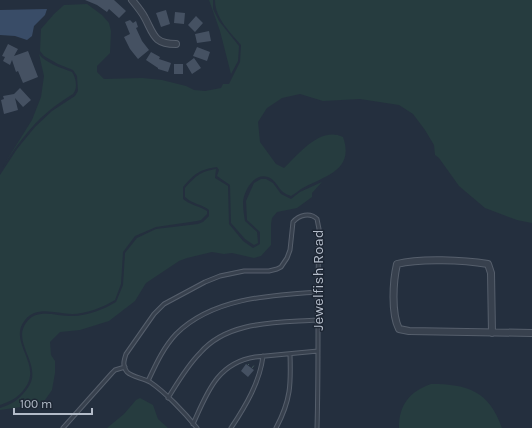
<svg xmlns="http://www.w3.org/2000/svg" width="532" height="428" viewBox="0 0 532 428" font-family="Karla,sans-serif">
	<style>
		.green { fill: #263c3f }
		.water { fill: #394c67 }
		.building { fill: #455162 }
		.lines { fill: none; stroke-linecap: round; stroke-linejoin: round }
		.lane-casing { stroke: #565f6c; stroke-width: 5 }
		.street-casing { stroke: #565f6c; stroke-width: 8 }
		.path { stroke: #44595c; stroke-width: 1; stroke-dasharray: 3 3; stroke-linecap: butt }
		.lane { stroke: #38414e; stroke-width: 3 }
		.street { stroke: #38414e; stroke-width: 6 }
		.labels { text-anchor: middle; stroke-width: 3; stroke-linejoin: round; paint-order: stroke }
		.street-label { font-size: 15px; fill: #b4bcc9; stroke: #1d2633 }
	</style>
	<rect width="100%" height="100%" fill="#242f3e"/>
	<path class="green" d="M209,0H213V9L219,21L239,46L238,61L231,74L220,31Z
		M215,0H532V223L517,220L485,208L459,186L439,158L435,155L434,145L425,130L413,114L399,105L360,99L323,101L300,94L282,98L267,108L258,122L260,142L276,164L284,168C299,154 320,126 343,137C355,171 324,176 301,189C298,191 295,194 291,196C289,195 285,194 283,192C277,187 276,180 268,177C254,172 244,191 243,202C243,209 244,215 245,221L257,232L258,243L254,245L245,239L231,223L230,185L217,176L219,170L217,167C200,169 194,174 183,187V199C190,205 199,206 207,211V214L201,220L197,221L156,227L135,236L123,252L121,284L115,300C104,307 85,314 72,314C56,314 37,305 25,320C7,342 43,364 25,388C18,398 11,401 0,405V175L17,149L35,127L52,111L75,96L78,91L77,76L73,70L58,64L44,56L40,51L41,29L54,14L64,5L87,4L102,15L109,23L111,31L110,53L97,66V72L104,79L142,78L162,80L186,86L194,90L205,91L221,88L223,84H229L240,62L241,45C230,32 215,18 215,0Z
		M39,54C45,63 62,68 72,72C76,78 78,88 73,94C65,99 57,104 50,110C29,127 14,149 0,171L32,120L41,97L44,76Z
		M216,169L215,178L228,186L229,224L243,241L253,248L260,244V232L247,220L246,201L254,183L261,179H266L273,183L281,194L291,199L300,192L322,182L312,193V197L297,208L277,212L272,218L271,224V245L261,256L254,258L232,253L224,254L212,252L187,258L179,261L146,283L135,301L109,321L80,330L60,332L50,342L51,355L55,361V373L52,390L45,400L28,406L0,410V408C12,404 19,400 27,389C45,366 11,344 26,323C37,307 57,317 73,316C86,316 105,309 116,302L123,285L125,253L137,238L156,229L198,224L203,222L209,216V210C202,204 192,204 185,197V188C196,176 199,172 216,169Z
		M431,384C468,384 489,391 502,428H399C399,405 409,392 431,384Z
		M140,398L153,405L158,419L168,428H107L124,414L136,400Z"/>
	<path class="water" d="M47,9L45,15L34,26L32,36L27,40L15,36L0,35V10Z"/>
	<path class="building" d="M85,0H114L126,11L119,18L109,9L107,12L97,5Z
		M166,10L170,24L161,27L156,13Z
		M175,12L185,13L184,24L174,23Z
		M196,16L203,23L195,32L188,25Z
		M130,20L133,23L136,21L138,27L136,28L142,41L149,50L138,59L130,49L124,37L130,34L125,22Z
		M209,31L211,41L197,43L195,34Z
		M8,44L18,49L14,56L28,51L38,77L23,83L18,71L16,72L12,60L10,65L3,61L5,57L2,56Z
		M197,47L210,52L207,61L193,56Z
		M151,52L160,57L159,59L171,63L168,72L158,69V68L146,60Z
		M194,58L201,68L192,74L186,64Z
		M174,64H183V74H174Z
		M20,88L31,100L23,107L15,98L18,110L4,114L1,100L4,99L3,96L14,94Z
		M246,364L254,370L248,377L241,371Z"/>
	<g class="lines">
		<g class="lane-casing">
			<path id="lane" d="M148,381C156,364 163,348 176,334C212,298 270,295 318,292
				M168,398C178,382 187,366 200,353C228,320 278,323 317,320
				M193,424C207,393 217,363 255,357L318,351
				M63,428L112,373L115,370L125,367
				M197,428C185,413 165,392 150,382C143,378 132,377 127,372C122,366 124,360 126,354L154,314L164,304L205,282L220,276L244,271H269L277,269L281,267L287,258L290,250L293,222C299,215 310,212 317,219L319,229C317,295 319,362 317,428
				M231,428C245,407 260,382 263,356
				M276,428C291,400 291,384 290,354"/>
		</g>
		<g class="street-casing">
			<path id="street" d="M132,0C137,6 142,12 145,18C154,35 154,44 176,44
				M492,333L491,273L488,264C464,260 420,258 397,264C393,281 391,313 399,329L409,331L532,333"/>
		</g>
		<path class="path" d="M248,365L249,364
			M252,368L255,364"/>
		<use href="#lane" class="lane"/>
		<use href="#street" class="street"/>
	</g>
	<g class="labels">
		<g class="street-label">
			<text transform="translate(318 280) rotate(-90)" y="5">Jewelfish Road</text>
		</g>
	</g>
	<path d="M14 408v6h78v-6" fill="none" stroke="#b4bcc9" stroke-width="2"/>
	<text x="20" y="408" font-size="12" fill="#b4bcc9" stroke="#1d2633" stroke-width="3" paint-order="stroke">100 m</text>
</svg>
